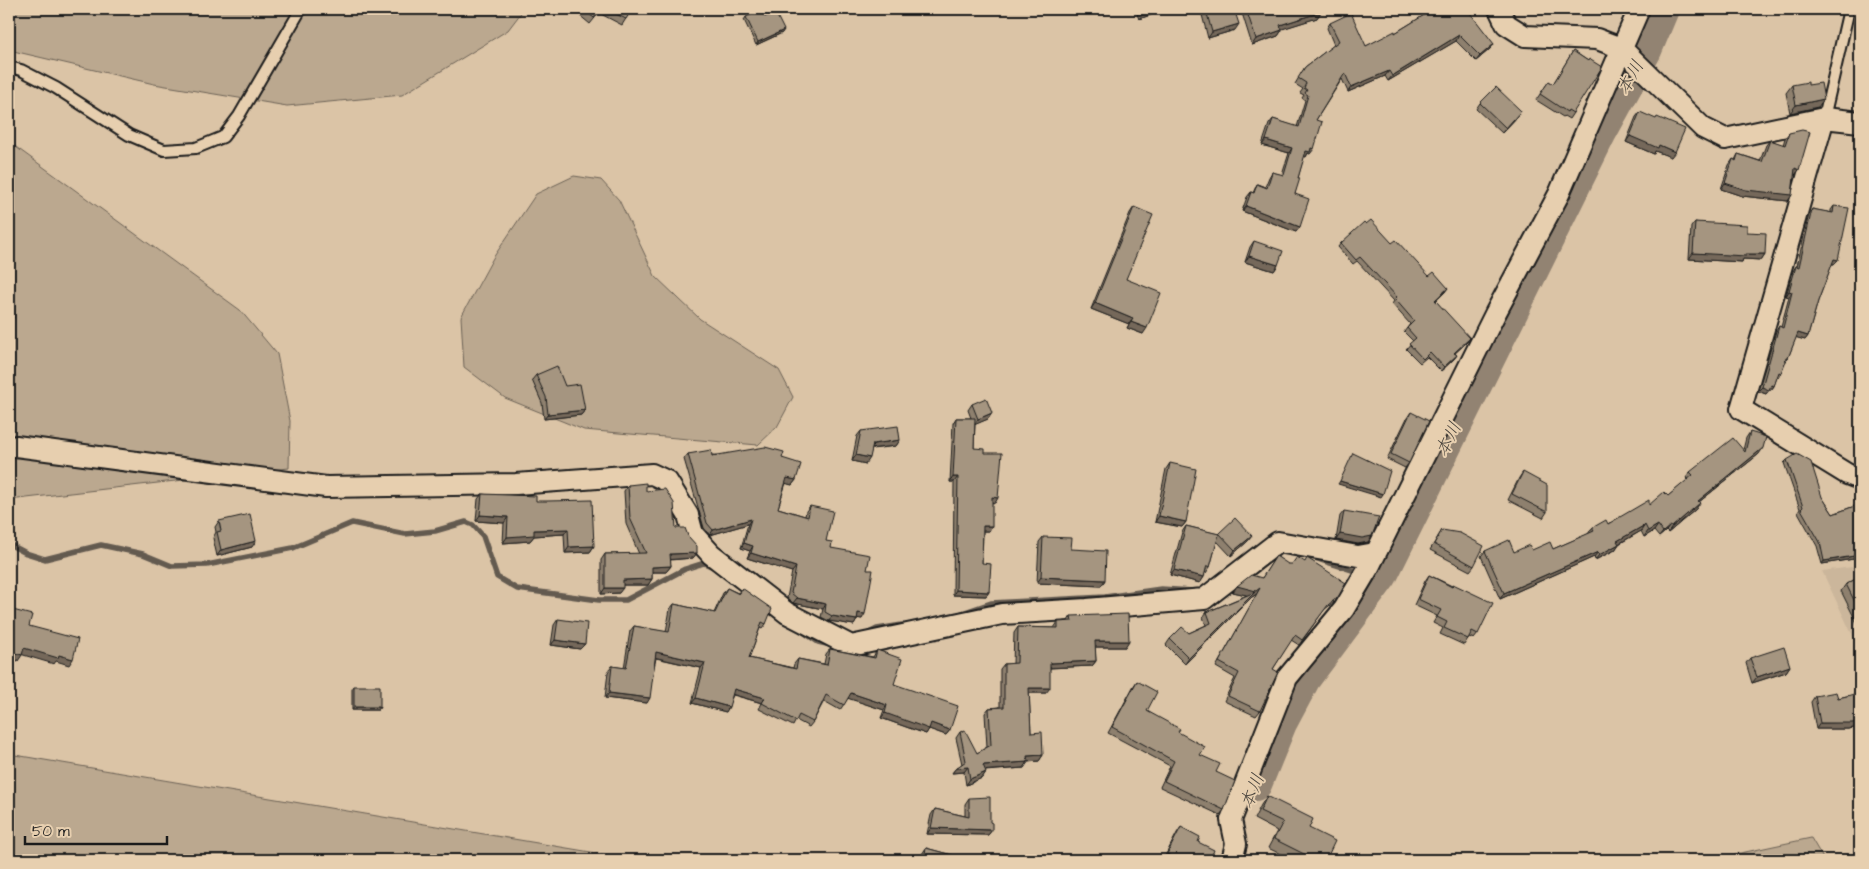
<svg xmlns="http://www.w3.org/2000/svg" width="1869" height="869" viewBox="0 0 1869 869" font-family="'Architects Daughter','Klee One',sans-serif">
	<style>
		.built { fill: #cbb69b }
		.green { fill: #bba88f; stroke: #6c6256 }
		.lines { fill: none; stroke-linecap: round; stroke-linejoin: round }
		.stream { stroke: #635a50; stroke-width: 5.5 }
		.river { stroke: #928372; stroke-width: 34 }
		.service-casing { stroke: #1c1c1c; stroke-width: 14 }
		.minor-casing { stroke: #1c1c1c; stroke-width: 24 }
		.service { stroke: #e7cfaf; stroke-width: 10 }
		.minor { stroke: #e7cfaf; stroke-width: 20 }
		.wall { fill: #8e806e; stroke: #1c1c1c }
		.shaded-wall { fill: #74685a; stroke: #1c1c1c }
		.building { fill: #a59580; stroke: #1c1c1c }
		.labels { text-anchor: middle; stroke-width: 4; stroke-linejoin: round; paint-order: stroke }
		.water-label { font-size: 18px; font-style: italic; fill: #45403a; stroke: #e7cfaf }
	</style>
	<rect width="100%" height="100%" fill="#dbc4a6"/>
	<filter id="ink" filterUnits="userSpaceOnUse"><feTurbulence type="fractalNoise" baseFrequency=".02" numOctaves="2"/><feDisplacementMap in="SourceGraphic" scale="10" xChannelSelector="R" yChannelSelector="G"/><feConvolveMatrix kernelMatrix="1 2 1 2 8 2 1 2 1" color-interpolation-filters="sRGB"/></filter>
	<g filter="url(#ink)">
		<path class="built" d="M1860,566V651L1822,571Z"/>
		<path class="green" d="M9,9H524L508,30L402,95L287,106L154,84L9,50Z
			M9,142L240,310L277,354L290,421L289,468L9,500Z
			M574,176L601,180L619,200L655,276L700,319L779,370L793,397L777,427L758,445L584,430L505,398L464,367L461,317L493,258L536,194Z
			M9,754L638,860H9Z
			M1811,838L1824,860H1708Z"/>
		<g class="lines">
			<path class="stream" d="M9,544L26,553L45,559L101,545L143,554L172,566L207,565L293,548L352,523L405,534L435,531L466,522L473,525L483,536L497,577L517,589L599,600H626L685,569L704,563L716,568
				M1308,556L1361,573
				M1370,574L1381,575
				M962,613L991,603L1105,597L1161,589L1193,591
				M802,631L818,642L831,645
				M867,634L877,629L902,625"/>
			<path class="river" d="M1255,784L1280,723L1304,678L1381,575L1600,132L1645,50L1662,9"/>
			<g class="service-casing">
				<path id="service" d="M9,67L21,70L56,88L129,135L164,150L196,148L223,137L239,116L301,9
					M1824,118L1849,9"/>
			</g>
			<g class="minor-casing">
				<path id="minor" d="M1499,9L1506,24L1525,36L1597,39L1621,48L1703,128L1725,139L1824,118L1860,122
					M1824,118L1741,409L1847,474L1860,479
					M9,448L16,446L326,487L516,484L652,474L667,481L688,515L693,534L711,554L787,613L851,646L1002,614L1087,609L1204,599L1278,542L1358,556L1375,553
					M1232,860L1236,844L1231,820L1287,678L1344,609L1369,567L1495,314L1559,194L1639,9"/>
			</g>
			<use href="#service" class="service"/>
			<use href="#minor" class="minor"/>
		</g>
		<path class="wall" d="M572,9H632L622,25L599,13L590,24Z
			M1135,9H1161L1159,12L1139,19Z
			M1245,9H1322L1317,18L1281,29L1282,30L1278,36L1252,45L1242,13Z
			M1434,9L1494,44L1490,49L1476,61L1456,41L1388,81L1385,76L1348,92L1342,79L1316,120L1310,154L1308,153L1306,157L1304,156L1298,178L1295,194L1296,232L1242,211L1247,197L1251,192L1253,193L1257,184L1265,187L1269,177L1272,172L1282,175L1289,153L1262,145L1269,124L1273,119L1297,127L1305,100L1302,98L1304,95L1300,93L1303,89L1295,84L1305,67L1334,45L1327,28L1330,23L1366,46L1395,33Z
			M1206,10L1235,30L1208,38L1202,15Z
			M746,17H765L782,33L756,45L744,20Z
			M1573,51L1588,61L1573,113L1569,119L1564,116L1563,117L1536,100L1549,81L1553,84Z
			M1792,85L1818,107L1790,113L1786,93Z
			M1480,103L1517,117L1502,133L1476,109Z
			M1640,112L1671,157L1655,151L1654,154L1626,142L1636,117Z
			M1789,133L1795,175H1794L1788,201L1742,196L1721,189L1729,165L1733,159L1735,160L1738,154L1760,161L1766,145L1770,140L1783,145L1785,138Z
			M1834,206V264H1832L1818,301L1808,336L1805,340L1796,337L1788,358L1785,363L1781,373L1778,378L1777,377L1774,386L1771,390H1769L1766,394L1758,391L1776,331L1779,326L1781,327L1789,297L1786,296L1793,271L1796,266H1797L1809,214L1812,209L1831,213V210Z
			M1134,207L1126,279L1143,334L1127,328L1129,324L1091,309L1130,213Z
			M1860,207V220H1858Z
			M1695,222L1747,232L1765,254L1761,260L1743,259L1742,262L1689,259L1691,227Z
			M1366,224L1392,243L1445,292L1436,301L1467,342L1455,353L1457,355L1454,359L1441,371L1427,357L1420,363L1406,349L1413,341L1404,332L1410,324L1392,304L1394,301L1357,261L1353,264L1338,247L1341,243Z
			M1254,241L1278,265L1274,271L1245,262L1250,247Z
			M536,375L565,386L585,410L581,415L544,419L542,403L532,380Z
			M972,404L992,413L988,419L975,424L974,448L985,453L995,503L992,502L989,531H983L982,563L989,592L986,596L953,595L954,482H950L953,423L956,418H971L968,410Z
			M1411,412L1409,463L1405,468L1387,459L1407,418Z
			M861,431L900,440L896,446L872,449L866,464L852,461L857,436Z
			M1750,432L1759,454L1699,502L1696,509L1668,533L1666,531L1659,537L1654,531L1644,537L1641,531L1619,544L1615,550L1595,560L1594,557L1500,599L1481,556L1485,551L1514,552L1553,549L1588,534L1592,528L1608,524L1668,496L1688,480L1686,478L1690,472L1743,450L1746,438Z
			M688,454L782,458L796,480L792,485L786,483L778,508L805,516L806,511L810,506L826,541L831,548L867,570L862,619L857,618V620L854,625L829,621L821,617L823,609L793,603L787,598L792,572L747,558L750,551L741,548L748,524L710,535L704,528L684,459Z
			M1787,460L1822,497L1833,514L1860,504V558L1822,564L1817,546L1798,512L1800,509L1784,463Z
			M1170,463L1186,522L1182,527L1155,522L1166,469Z
			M1523,472L1547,512L1543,518L1508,500L1519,478Z
			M628,485L646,491L676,528L688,536L697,553L693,558L670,560L671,566L666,572H652V579L648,585H623L619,593L601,594V560L605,554H639L626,524L624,491Z
			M482,494L536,501L594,546L590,552L565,553L564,534L534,536L530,541L503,543L504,523L476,521L478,499Z
			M1344,511L1368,542L1358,544L1336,540L1340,516Z
			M219,521L252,547L217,556L213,538L216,532L215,527Z
			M1186,526L1218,534L1219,533L1248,541L1231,556L1217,541L1210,567L1206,573L1205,572L1204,577L1200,583L1170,575L1182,532Z
			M1442,530L1474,566L1470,571L1430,550Z
			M1043,537L1105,580L1101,586L1037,583L1039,542Z
			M1276,556L1334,602L1324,610L1299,645L1291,640L1273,669L1260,711L1256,716L1224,701L1235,678L1216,667L1257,594L1252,597L1185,664L1166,645L1170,639L1189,633L1206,625L1203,617L1207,612L1247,595L1233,592L1237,586L1262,578Z
			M1429,575L1452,586L1453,584L1478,634L1474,639L1469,637L1464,645L1440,634L1443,628L1433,623L1437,616L1414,605L1425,581Z
			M1860,577V629L1841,591L1846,584Z
			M727,588L738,593L742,588L766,624L762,629L760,628L749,658L793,668L794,664L798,659L824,664L826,654L830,649L873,657L877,650L894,684L950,730L946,735L929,729L926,734L881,718L884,710L848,698L840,710L824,701L813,722L809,727L796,720L793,726L759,709L762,703L733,695L726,712L692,703L701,668L656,658L647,703L605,698L608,672L612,666L624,668L630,631L634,626L666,632L670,609L674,604L714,613L723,593Z
			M1071,616L1125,647H1095L1096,661L1092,666L1050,668L1046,693H1029L1031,733L1043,755L1039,761L1028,762L1024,768L985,771L986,772L982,778L966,785L964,772L952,773L956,768L962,764L956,738L960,732L977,753L987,747L985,713L989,708L1000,707V669L1004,664H1013L1014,633L1018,627L1054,628L1058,622L1068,621Z
			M558,619L580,649L551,645L554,625Z
			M1750,658L1790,666L1786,672L1752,683L1746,663Z
			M1137,681L1147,711L1178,732L1216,772L1224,810L1220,815L1160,787L1170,766L1108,733L1133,687Z
			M354,686L380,707L378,710H352V689Z
			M1860,693V727L1848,729H1816L1811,702L1815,696L1838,698Z
			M1267,796L1309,828L1326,860H1293L1268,848L1277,831L1254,819L1261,805Z
			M969,798L990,822L992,830L988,835L927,834L931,815L935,809L965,816V804Z
			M1181,827L1212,855L1216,860H1163L1177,833Z
			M926,848L970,860H921L922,854Z"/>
		<path class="shaded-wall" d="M1156,9H1161L1159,12L1139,19L1143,14Z
			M1321,12L1317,18L1276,31L1280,25Z
			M1239,24L1235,30L1208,38L1212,32Z
			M784,30L782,33L756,45L758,42Z
			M1282,30L1278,36L1252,45L1256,39Z
			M1459,35L1456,41L1388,81L1392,76Z
			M1494,44L1490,49L1476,61L1480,56Z
			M1389,71L1385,76L1348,92L1351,87Z
			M1824,99L1818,107L1790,113L1796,105Z
			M1521,111L1517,117L1502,133L1506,128Z
			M1630,136L1659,145L1675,152L1671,157L1655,151L1654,154L1626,142Z
			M1266,140L1292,148L1289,153L1262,145Z
			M1311,148L1314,149L1310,154L1308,153L1306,157L1303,156L1306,151Z
			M1795,168L1799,170L1795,175L1791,174Z
			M1725,183L1792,195L1788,201L1742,196L1721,189Z
			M1246,206L1300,227L1296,232L1242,211Z
			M1693,253L1746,254H1765L1761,260L1743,259L1742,262L1689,259Z
			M1249,256L1278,265L1274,271L1245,262Z
			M1834,259L1838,260L1834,264L1831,263Z
			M1448,288L1445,292L1432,304L1435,300Z
			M1789,291L1792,292L1789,297L1786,296Z
			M1095,303L1133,319L1129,324L1091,309Z
			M14,318L10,323L9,324V319Z
			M1131,322L1147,328L1143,334L1127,328Z
			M1798,333L1808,336L1805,340L1794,337Z
			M1470,338L1467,342L1451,357L1454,353Z
			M1457,355L1454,359L1441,371L1444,367Z
			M1771,385L1774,386L1771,390H1769L1766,394L1758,391L1762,387Z
			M585,410L581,415L544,419L548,414Z
			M992,413L988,419L974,425L978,419Z
			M900,440L896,446L869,449L873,444Z
			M1763,448L1759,454L1694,506L1698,501Z
			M856,455L870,458L866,464L852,461Z
			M953,477H958L954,482H950Z
			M787,478L796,480L792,485L784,483Z
			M1340,481L1383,494L1381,497L1338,484Z
			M992,497L998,498L995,503L989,502Z
			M1700,503L1696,509L1668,533L1672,527Z
			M480,515L508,517L504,523L476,521Z
			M1159,516L1186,522L1182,527L1155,522Z
			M751,519L748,524L710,535L713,530Z
			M1645,525L1641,531L1613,547L1617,541Z
			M1658,525L1654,531L1644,537L1648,531Z
			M983,526H992L989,531H980Z
			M1670,526L1666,531L1659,537L1663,532Z
			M568,529L564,534L534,536L530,541L503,543L507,537L534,530Z
			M1340,534L1372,536L1368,542L1358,544L1336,540Z
			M1252,536L1248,541L1231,556L1235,550Z
			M256,541L252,547L217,556L221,550Z
			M744,543L753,546L750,551L741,548Z
			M1619,544L1615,550L1595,560L1599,555Z
			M594,546L590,552L565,553L569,547Z
			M1598,552L1594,557L1500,599L1504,593Z
			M697,553L693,558L666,560L670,554Z
			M751,553L796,567L792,572L747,558Z
			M1860,555V558L1822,564L1824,561Z
			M671,566L666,572H648L652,567Z
			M1174,570L1204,577L1200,583L1170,575Z
			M1041,577L1105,580L1101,586L1037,583Z
			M652,579L648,585H619L623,580Z
			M1237,586L1260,588L1257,594L1252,597L1185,664L1189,658L1250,596L1233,592Z
			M605,588H623L619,593L601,594Z
			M956,590L989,592L986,596L953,595Z
			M797,598L826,604L823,609L793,603Z
			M858,613L865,614L862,619L855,618Z
			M832,616L857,620L854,625L829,621Z
			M555,640L585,644L580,649L551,645Z
			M1095,641H1129L1125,647H1091Z
			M24,648L59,655L73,659L69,665L56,661L54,664L20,654Z
			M9,651L22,655L18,661L9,658Z
			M656,652L705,663L701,668L653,657Z
			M1096,661L1092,666L1046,668L1050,663Z
			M1790,666L1786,672L1752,683L1757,677Z
			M1029,688H1050L1046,693H1025Z
			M734,689L765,698L762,703L731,694Z
			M609,693L650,698L647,703L605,698Z
			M851,693L887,705L884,710L847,698Z
			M696,698L729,707L726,712L692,703Z
			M354,707H380L378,710H352Z
			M885,713L931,723L950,730L946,735L929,729L926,734L881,718Z
			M1860,722V727L1848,729H1816L1820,723Z
			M1043,755L1039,761L1023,762L1027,756Z
			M1028,762L1024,768L979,771L983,765Z
			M968,767L964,772L952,773L956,768Z
			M986,772L982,778L966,785L970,779Z
			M931,828L992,830L988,835L927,834Z"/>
		<path class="building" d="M583,9H601L594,18Z
			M606,9H632L626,19Z
			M1141,9H1156L1143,14Z
			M1208,9H1234L1239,24L1212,32L1206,10Z
			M1246,9H1322L1321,12L1280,25L1282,30L1256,39Z
			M1434,9H1467L1494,44L1480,56L1459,35L1392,76L1389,71L1351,87L1345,73L1316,120L1322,122L1314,149L1311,148L1310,152L1306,151L1298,178H1300L1295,194L1309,199L1300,227L1246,206L1251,192L1254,193L1257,184L1267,188L1272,172L1284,175L1292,148L1266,140L1273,119L1299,127L1308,95L1305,93L1307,90L1304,88L1306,83L1298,78L1305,67L1339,41L1330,23L1351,13L1366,46L1395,31V33Z
			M761,10L765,17L775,12L784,30L758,42L746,17Z
			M1573,51L1588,61L1589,59L1602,67L1573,113L1568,110L1567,112L1540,94L1549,81L1553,84Z
			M1808,82V85L1821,83L1824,99L1796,105L1792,85Z
			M1496,87L1521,111L1506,128L1480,103Z
			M1640,112L1656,119L1657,117L1685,129L1675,152L1659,145L1658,148L1630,136Z
			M1802,130L1810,132L1799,170L1795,168L1792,195L1746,190L1725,183L1733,159L1736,161L1738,154L1762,162L1770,140L1785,145L1789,133Z
			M1834,206L1849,208L1838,260L1834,259L1818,301L1808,336L1798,333L1788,358H1786L1781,373L1779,372L1774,386L1771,385L1769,390L1762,387L1779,326L1783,328L1792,292L1789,291L1796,266L1799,267L1812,209L1833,213Z
			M1134,207L1153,215L1126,279L1161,293L1147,328L1131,322L1133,319L1095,303Z
			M1371,220L1392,243L1396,240L1429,276L1434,272L1448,288L1435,300L1470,338L1454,353L1457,355L1444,367L1430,352L1423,359L1409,344L1416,338L1407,328L1414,321L1395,299L1397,297L1360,257L1356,260L1341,243L1364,222L1366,224Z
			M1695,222L1747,225V232L1766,233L1765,254H1746V256L1693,253Z
			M1254,241L1283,251L1278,265L1249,256Z
			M10,298L14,318L9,319V299Z
			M557,366L565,386L580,384L585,410L548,414L546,397L536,375Z
			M986,398L992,413L978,419L972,404Z
			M1411,412L1429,421L1409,463L1391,454Z
			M956,418H975L974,448L985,449V453H1002L998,498L992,497V526H983L982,563L991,564L989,592L956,590L958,477H953Z
			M898,426L900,440L873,444L870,458L856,455L861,431Z
			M1750,432L1766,437L1763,448L1698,501L1700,503L1672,527L1670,526L1663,532L1658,525L1648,531L1645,525L1617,541L1619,544L1599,555L1598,552L1504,593L1485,551L1509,540L1514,552L1529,545L1532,550L1550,542L1553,549L1594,531L1592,528L1606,520L1608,524L1649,500V505L1664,492L1668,496L1693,475L1690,472L1733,438L1745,452Z
			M765,447L784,452L782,458L801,464L796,480L787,478L778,508L808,517L810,506L833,511L826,541L832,542L831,548L870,555L867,570H873L865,614L858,613L857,620L832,616L825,612L826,604L797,598L791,593L796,567L751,553L753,546L744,543L751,519L713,530L707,523L688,454L711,450L712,456Z
			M1353,453L1390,471L1383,494L1340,481Z
			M1797,454L1811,462L1822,497L1833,514L1860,504V555L1824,561L1820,542L1801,509L1803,507L1787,460Z
			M1170,463L1196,469L1186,522L1159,516Z
			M1523,472L1547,485V512L1512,494Z
			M646,483V491L665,489L674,503L676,528H685L688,536L697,546V553L670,554L671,566L652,567V579L623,580V588H605V554L646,553L630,518L628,485Z
			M482,494L536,496V501H547L592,500L594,546L569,547L568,529L534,530V535L507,537L508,517L480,515Z
			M1344,511L1379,517L1372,536L1362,538L1340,534Z
			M250,514L256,541L221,550L217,532L221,531L219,521Z
			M1235,518L1252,536L1235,550L1219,533Z
			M1186,526L1219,534L1210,567L1207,565L1204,577L1174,570Z
			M1442,530L1460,533L1484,546L1474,566L1434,544Z
			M1043,537L1072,538L1071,549L1106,551L1105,580L1041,577Z
			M1276,556L1288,564H1292L1297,557L1305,562L1307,558L1346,583L1338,597L1328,605L1302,640L1295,635L1273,669L1278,672L1260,711L1228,696L1239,673L1219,662L1260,588L1256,591L1237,586L1251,575L1262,578Z
			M1429,575L1452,587L1453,584L1493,603L1478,634L1472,631L1468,639L1444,628L1447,622L1437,617L1441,610L1418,599Z
			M1860,577V612L1846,584Z
			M727,588L739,594L742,588L772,609L766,624L762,622L749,658L796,669L798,659L827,665L830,649L875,658L877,650L902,659L894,684L958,706L950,730L931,723L929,729L885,713L887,705L851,693L844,705L826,695L813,722L799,715L796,721L762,703L765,698L734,689L729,707L696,698L705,663L656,652L650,698L609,693L612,666L626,668L634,626L669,632L674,604L715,613Z
			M1255,592L1189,658L1170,639L1182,627L1189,633L1211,623L1207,612Z
			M9,609L32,615L29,626L78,639L73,659L59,655L58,658L24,648L22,655L9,651Z
			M1128,614L1129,641H1095L1096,661L1050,663V688H1029L1031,733L1042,732L1043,755L1027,756L1028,762L983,765L986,772L970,779L968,767L956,768L966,761L960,732L965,730L977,753L991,745L989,708L1004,707V664L1017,663L1018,627L1058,628V622L1072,621L1071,616Z
			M558,619L587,623L585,644L555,640Z
			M1784,647L1790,666L1757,677L1750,658Z
			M1137,681L1157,692L1147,711L1180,729L1178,732L1205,747L1200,755L1220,764L1216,772L1235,781L1224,810L1164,781L1174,761L1112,727Z
			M354,686H380V707H354Z
			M1836,692L1838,698L1860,693V722L1852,723H1820L1815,696Z
			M1267,796L1313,819L1309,828L1335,841L1326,860H1316L1274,839L1283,822L1260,811Z
			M990,797V822L992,823V830L931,828L935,809L969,817V798Z
			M1181,827L1200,837L1198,842L1214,850L1212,855L1217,858L1216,860H1178L1167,854Z
			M926,848L970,860H924Z"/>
	</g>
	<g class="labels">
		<g class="water-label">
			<text transform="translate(1630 77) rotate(-61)" y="6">本川</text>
			<text transform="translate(1448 439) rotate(-64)" y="6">本川</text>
			<text transform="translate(1252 791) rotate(-68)" y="6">本川</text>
		</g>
	</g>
	<rect width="1869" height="869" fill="none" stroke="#e7cfaf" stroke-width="30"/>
	<rect x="15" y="15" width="1839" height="839" fill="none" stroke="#1c1c1c" stroke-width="2" filter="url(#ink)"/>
	<path d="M25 836v8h142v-8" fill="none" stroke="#1c1c1c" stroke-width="2.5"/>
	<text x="32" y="836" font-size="15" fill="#1c1c1c" stroke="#e7cfaf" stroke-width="4" paint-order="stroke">50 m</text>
</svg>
